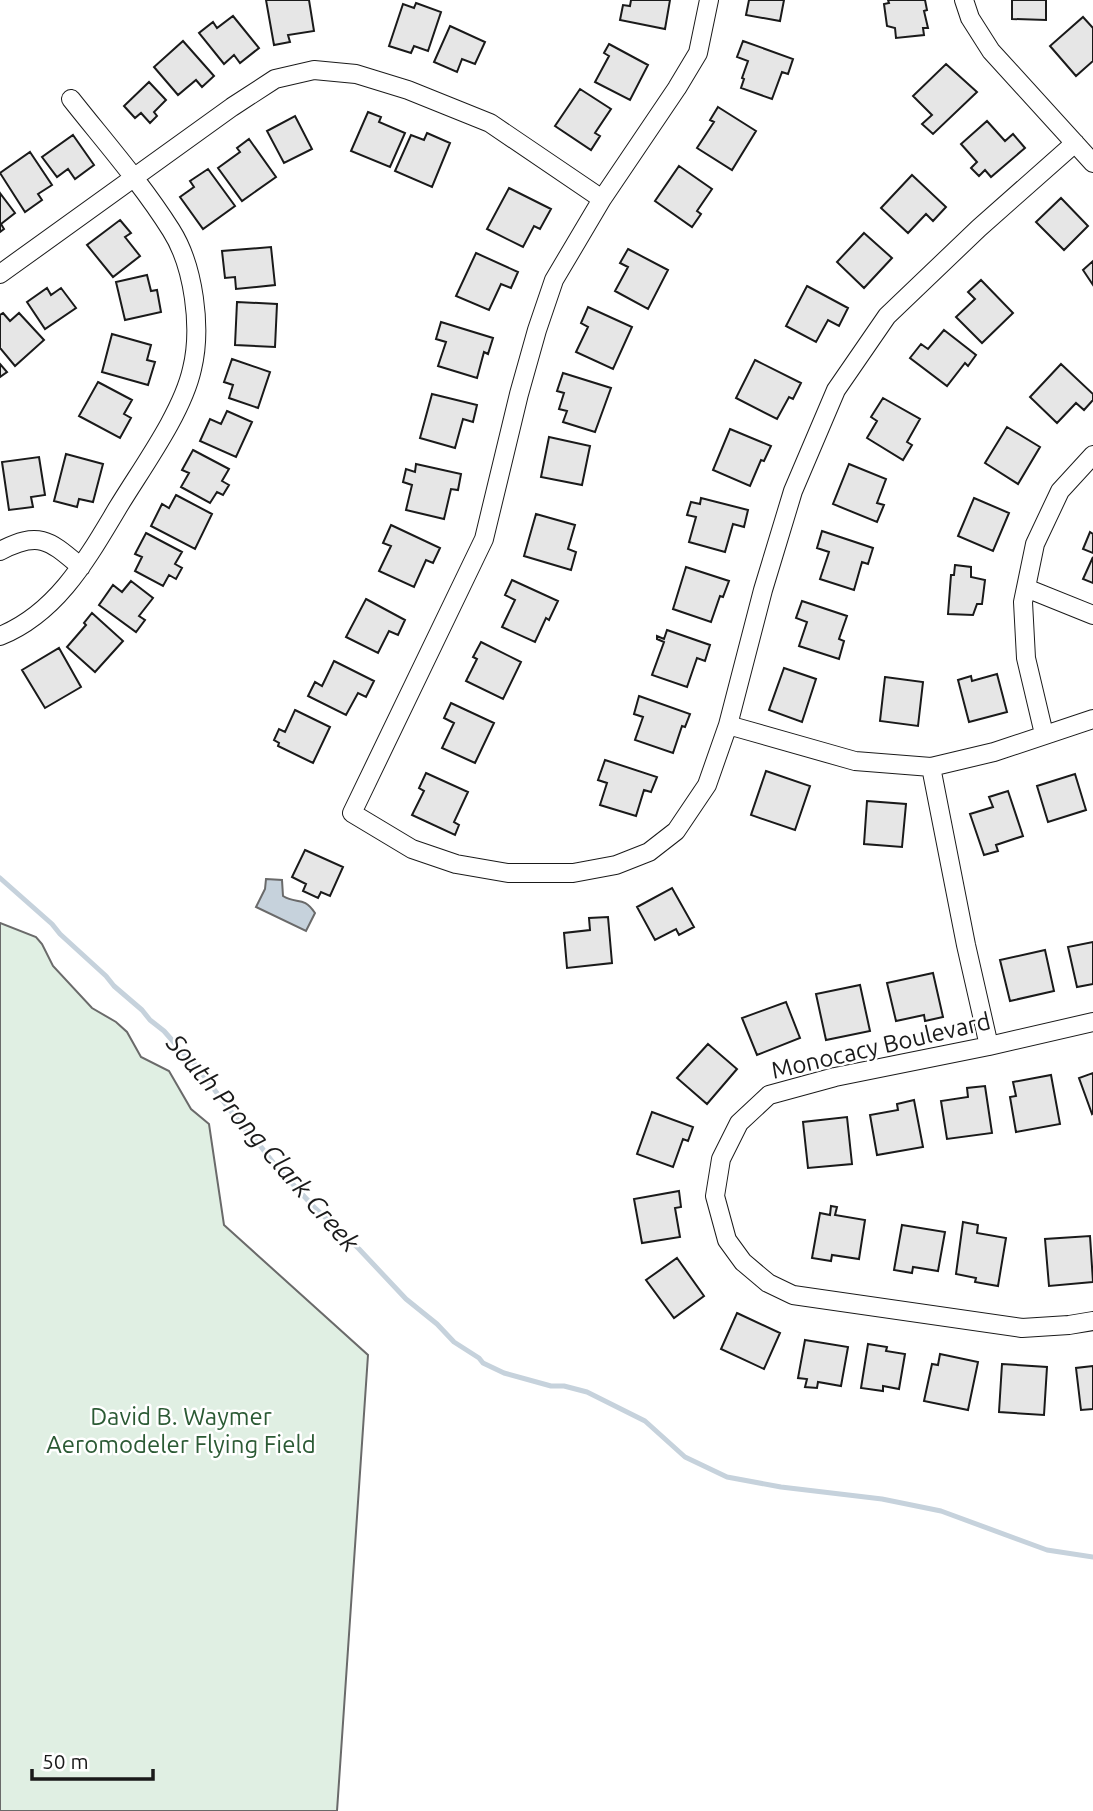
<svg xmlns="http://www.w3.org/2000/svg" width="1093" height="1811" viewBox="0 0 1093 1811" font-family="Ubuntu,sans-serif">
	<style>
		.green { fill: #e0efe3; stroke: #6a6a6a; stroke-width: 2 }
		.water { fill: #c6d2dc; stroke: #6a6a6a; stroke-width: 2 }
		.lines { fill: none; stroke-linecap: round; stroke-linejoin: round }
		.stream { stroke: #c6d2dc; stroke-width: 5 }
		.building { fill: #e6e6e6; stroke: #1a1a1a; stroke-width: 2 }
		.minor-casing { stroke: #1a1a1a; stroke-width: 20 }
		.minor { stroke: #fff; stroke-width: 18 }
		.labels { text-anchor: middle; stroke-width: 5; stroke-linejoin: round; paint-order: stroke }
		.street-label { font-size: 24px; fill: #1a1a1a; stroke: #fff }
		.park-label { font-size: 24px; fill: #2b5a34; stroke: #fff }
		.water-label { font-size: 26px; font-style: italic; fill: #1a1a1a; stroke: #fff }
	</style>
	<rect width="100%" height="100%" fill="#fff"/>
	<path class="green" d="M0,923L36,937L42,944L53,966L92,1008L116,1022L127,1032L141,1057L169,1071L191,1109L209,1124L224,1225L368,1355L337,1811H0Z"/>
	<path class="water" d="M266,879L282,880L283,896C297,905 303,895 315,913L306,931L256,907L265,889Z"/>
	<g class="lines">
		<path class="stream" d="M0,878L52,924L60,934L106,976L114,986L142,1010L150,1020L164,1031L185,1055L190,1058L250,1136L255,1139L275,1165L314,1207L359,1249L406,1299L437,1324L454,1342L479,1358L483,1363L504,1373L551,1386H564L587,1392L645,1421L685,1457L727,1477L781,1487L882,1499L941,1511L1047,1550L1093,1557"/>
	</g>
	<path class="building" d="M266,0H309L314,31L288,35L290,42L274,45Z
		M631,0H670L665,29L620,20L623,5L630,6Z
		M749,0H784L780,21L746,15Z
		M888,0H925L927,10L924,11L928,28H923L924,35L896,38L895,28L887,26L884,4L889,3Z
		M1012,0H1046V20L1012,19Z
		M416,3L441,12L428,51L414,46L411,53L389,46L403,4L414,8Z
		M233,16L259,48L240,63L234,55L224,64L199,33L213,22L217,28Z
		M1083,17L1093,28V61L1076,76L1050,46Z
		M450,26L485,42L475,64L462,59L457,72L434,62Z
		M183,41L214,76L202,87L196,80L178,95L154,67Z
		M743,41L793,59L788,74L782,72L772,99L741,88L744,79L742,78L748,61L737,57Z
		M609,44L648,65L630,100L595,82L609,56L604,53Z
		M946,64L977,92L933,134L922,124L932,115L913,96Z
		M149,82L166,100L154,112L157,116L150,123L141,113L135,118L124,106Z
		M580,89L611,109L595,133L600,136L591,150L555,126Z
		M718,107L756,131L732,170L697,148L714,122L710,120Z
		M368,112L381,117L379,122L405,133L390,167L351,151Z
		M295,116L312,149L284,163L267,131Z
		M987,121L1005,141L1013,134L1025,148L991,177L985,170L979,176L971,168L977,162L961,144Z
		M427,133L450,143L432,187L395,171L411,135L424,140Z
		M73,135L94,165L75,179L68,169L57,177L42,157Z
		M249,139L276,177L242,201L218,168L240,152L237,148Z
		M30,152L52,185L38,194L42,200L25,212L0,173Z
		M679,166L712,189L697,211L701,214L692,227L655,201Z
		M208,169L235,206L203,229L180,197L194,187L190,181Z
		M912,175L946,207L933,221L926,214L908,233L881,208Z
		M509,188L551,209L540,229L534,226L523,247L487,229Z
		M0,193L15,213L1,224L4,229L0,232Z
		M1061,198L1088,226L1064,250L1036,222Z
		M120,220L131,233L125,237L140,256L113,277L87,245Z
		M864,233L892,258L864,288L837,262Z
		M271,247L275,285L236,289L235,277L225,278L222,251Z
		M628,249L668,270L648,309L615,291L628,267L620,263Z
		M476,253L518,272L511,288L501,284L489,310L456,296Z
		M1093,261V285L1083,270Z
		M147,275L151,291L157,290L161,312L125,320L116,282Z
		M981,280L1013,313L982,343L956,317L975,299L968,292Z
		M807,286L848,308L839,326L828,320L816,342L786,326Z
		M47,288L51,295L61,288L76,308L45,329L27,302Z
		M237,302L277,304L275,347L235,345Z
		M588,307L632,327L613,369L576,352L588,327L581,323Z
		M3,313L10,321L19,313L44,340L15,366L0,348V315Z
		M441,322L493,338L488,354L484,352L477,378L438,366L446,342L436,339Z
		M944,330L976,355L968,366L965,363L947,386L910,358L921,344L928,349Z
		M112,334L151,345L147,360L155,362L148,385L102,372Z
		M232,359L270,372L258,408L229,398L233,385L224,382Z
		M755,360L801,383L793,399L789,397L777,419L736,398Z
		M0,364L7,372L0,377Z
		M1061,364L1093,394V400L1084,410L1076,403L1057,423L1030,397Z
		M563,373L611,388L595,432L563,422L567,411L559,409L564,393L557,391Z
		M98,382L132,400L124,414L131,418L120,438L79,416Z
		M432,394L477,405L473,422L463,419L455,448L420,438Z
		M883,398L920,419L907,442L912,445L903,460L867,438L877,421L871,417Z
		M227,411L252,422L236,457L200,441L210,419L221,424Z
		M1007,427L1040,447L1018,484L985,463Z
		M730,429L771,446L764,461L761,460L750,486L713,470Z
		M549,437L590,446L582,485L541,477Z
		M193,450L229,469L222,481L229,485L223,495L217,492L210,503L181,487L189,473L182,470Z
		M66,454L103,464L93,502L79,499L77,507L54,501Z
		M39,457L45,495L31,497L33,507L9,510L2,462Z
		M416,464L461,474L458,490L451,489L444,519L406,510L412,485L403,482L406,469L415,472Z
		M849,464L886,479L877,503L884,505L877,522L833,504Z
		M176,495L212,514L195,549L151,526L162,504L169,508Z
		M701,498L748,510L744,527L733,524L725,552L689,542L696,517L687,515L691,502L700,504Z
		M974,498L1009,513L993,551L958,536Z
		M536,514L575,525L568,549L576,552L571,570L524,556Z
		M391,525L440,548L433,563L426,560L414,587L379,571L391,546L383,543Z
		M822,531L873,548L868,564L862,562L854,590L820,579L829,552L817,548Z
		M1090,532L1093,534V553L1083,549Z
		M146,533L182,552L175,564L182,568L176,579L169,575L163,586L135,571L142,557L135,554Z
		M1093,557V583L1083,579Z
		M955,565L971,567V577L985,580L982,604H977L973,615L948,614L951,575H954Z
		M686,567L729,581L723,597L720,596L711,622L673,609Z
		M512,580L558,601L549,620L546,618L535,642L502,627L515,600L505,595Z
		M131,581L153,598L139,616L145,620L136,632L99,605L113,585L122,592Z
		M366,599L405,620L398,635L389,631L378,653L346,637Z
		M802,601L847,616L839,639L844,641L839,659L799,646L807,622L796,618Z
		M92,613L123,641L95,672L67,647L86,625L84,623Z
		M667,630L710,645L705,661L697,658L687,687L652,675L664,642L657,639V636L664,639Z
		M481,642L521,662L503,699L466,681L477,659L473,657Z
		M59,648L81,687L45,708L22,670Z
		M334,661L374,681L366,697L358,693L346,715L308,696L315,682L322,686Z
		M784,668L816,679L802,722L769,710Z
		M997,674L1007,712L969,722L958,680L971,676L972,681Z
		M885,677L923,682L918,726L880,721Z
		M639,696L690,714L685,727L682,726L673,753L635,740L643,717L634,714Z
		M451,703L494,723L475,763L442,748L454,723L444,718Z
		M295,710L330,727L313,763L278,746L279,743L274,740L279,729L285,732Z
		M605,760L657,777L651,792L644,790L636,816L600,805L607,783L598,780Z
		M766,771L810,786L795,830L751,815Z
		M426,773L468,792L454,822L459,825L455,835L412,815L424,791L419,788Z
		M1075,774L1086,810L1048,822L1037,786Z
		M1008,791L1023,836L996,845L998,851L984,855L970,814L993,807L989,797Z
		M867,801L906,804L902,847L864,844Z
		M305,850L343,867L330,896L321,892L318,898L303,891L306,884L292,877Z
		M672,888L694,927L679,935L676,929L655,940L637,907Z
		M608,917L612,963L567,968L564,933L590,930L589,918Z
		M1093,942V984L1077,987L1068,947Z
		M1045,950L1054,991L1010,1001L1000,960Z
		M933,973L943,1017L925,1021L924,1015L896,1021L887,983Z
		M860,985L870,1031L826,1040L816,994Z
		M786,1002L800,1038L757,1055L742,1018Z
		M708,1044L737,1069L707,1104L677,1078Z
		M1093,1073V1113L1092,1114L1079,1078Z
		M1051,1075L1060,1124L1016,1132L1010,1097L1016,1096L1013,1082Z
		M985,1086L992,1133L947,1139L941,1101L968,1097L967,1088Z
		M914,1100L923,1147L877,1155L870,1115L898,1110L897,1104Z
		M652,1112L693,1127L688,1141L683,1139L673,1167L637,1154Z
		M847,1117L852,1164L808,1168L803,1122Z
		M679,1191L681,1207L675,1208L680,1237L642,1243L634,1199Z
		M831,1206L837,1207L835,1215L865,1220L859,1259L832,1255L831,1261L812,1258L820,1213L830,1215Z
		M963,1222L978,1225L977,1233L1006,1238L998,1286L975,1282L976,1278L956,1274Z
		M902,1225L945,1232L938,1271L913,1267L912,1273L894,1270Z
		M1090,1236L1093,1282L1049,1286L1045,1239Z
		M677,1258L704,1296L674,1318L646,1280Z
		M737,1313L780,1333L764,1369L721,1349Z
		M805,1340L848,1347L841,1386L818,1382L817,1388L805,1387L807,1379L798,1378Z
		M868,1344L887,1347L886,1351L905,1354L899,1389L883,1386V1391L861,1388Z
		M940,1354L978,1362L968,1410L924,1401L932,1364L938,1365Z
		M1002,1364L1047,1367L1044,1415L999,1412Z
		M1093,1366V1409L1081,1410L1076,1368Z"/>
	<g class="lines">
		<g class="minor-casing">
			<path id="minor" d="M709,0L698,53L677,88L602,199L554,280L537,330L519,394L484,539L352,813L412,849L456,864L508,873H573L616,865L649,852L676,831L707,785L728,725L763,590L793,491L836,390L887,316L979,228L1075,143
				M964,0L970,18L991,51L1093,163
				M0,274L232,107L275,79L314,70L356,74L408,90L490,123L602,199
				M0,551C40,530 50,541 81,567
				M1026,588L1093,615
				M0,636C57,613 87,559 117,509C141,469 182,414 192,369C202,328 194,266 171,230C142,184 105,142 71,99
				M728,725L855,761L931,767L994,752L1093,719
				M1044,734L1026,658L1023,602L1035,544L1060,491L1093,455
				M931,767L966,945L989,1046
				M1093,1022L989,1046L835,1077L769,1095L739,1123L721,1159L715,1196L727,1240L743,1262L768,1283L793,1295L1022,1328L1069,1325L1093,1321"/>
		</g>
		<use href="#minor" class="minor"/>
	</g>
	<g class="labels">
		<g class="street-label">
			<text transform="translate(881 1046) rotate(-13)" y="8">Monocacy Boulevard</text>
		</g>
		<g class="park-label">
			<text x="181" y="1425">David B. Waymer<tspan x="181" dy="28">Aeromodeler Flying Field</tspan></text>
		</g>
		<g class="water-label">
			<text transform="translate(263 1143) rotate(49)" y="9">South Prong Clark Creek</text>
		</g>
	</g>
	<path d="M32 1769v10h121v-10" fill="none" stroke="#1a1a1a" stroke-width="3.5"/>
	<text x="42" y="1769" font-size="21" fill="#1a1a1a" stroke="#ffffff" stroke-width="5" paint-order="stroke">50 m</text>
</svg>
